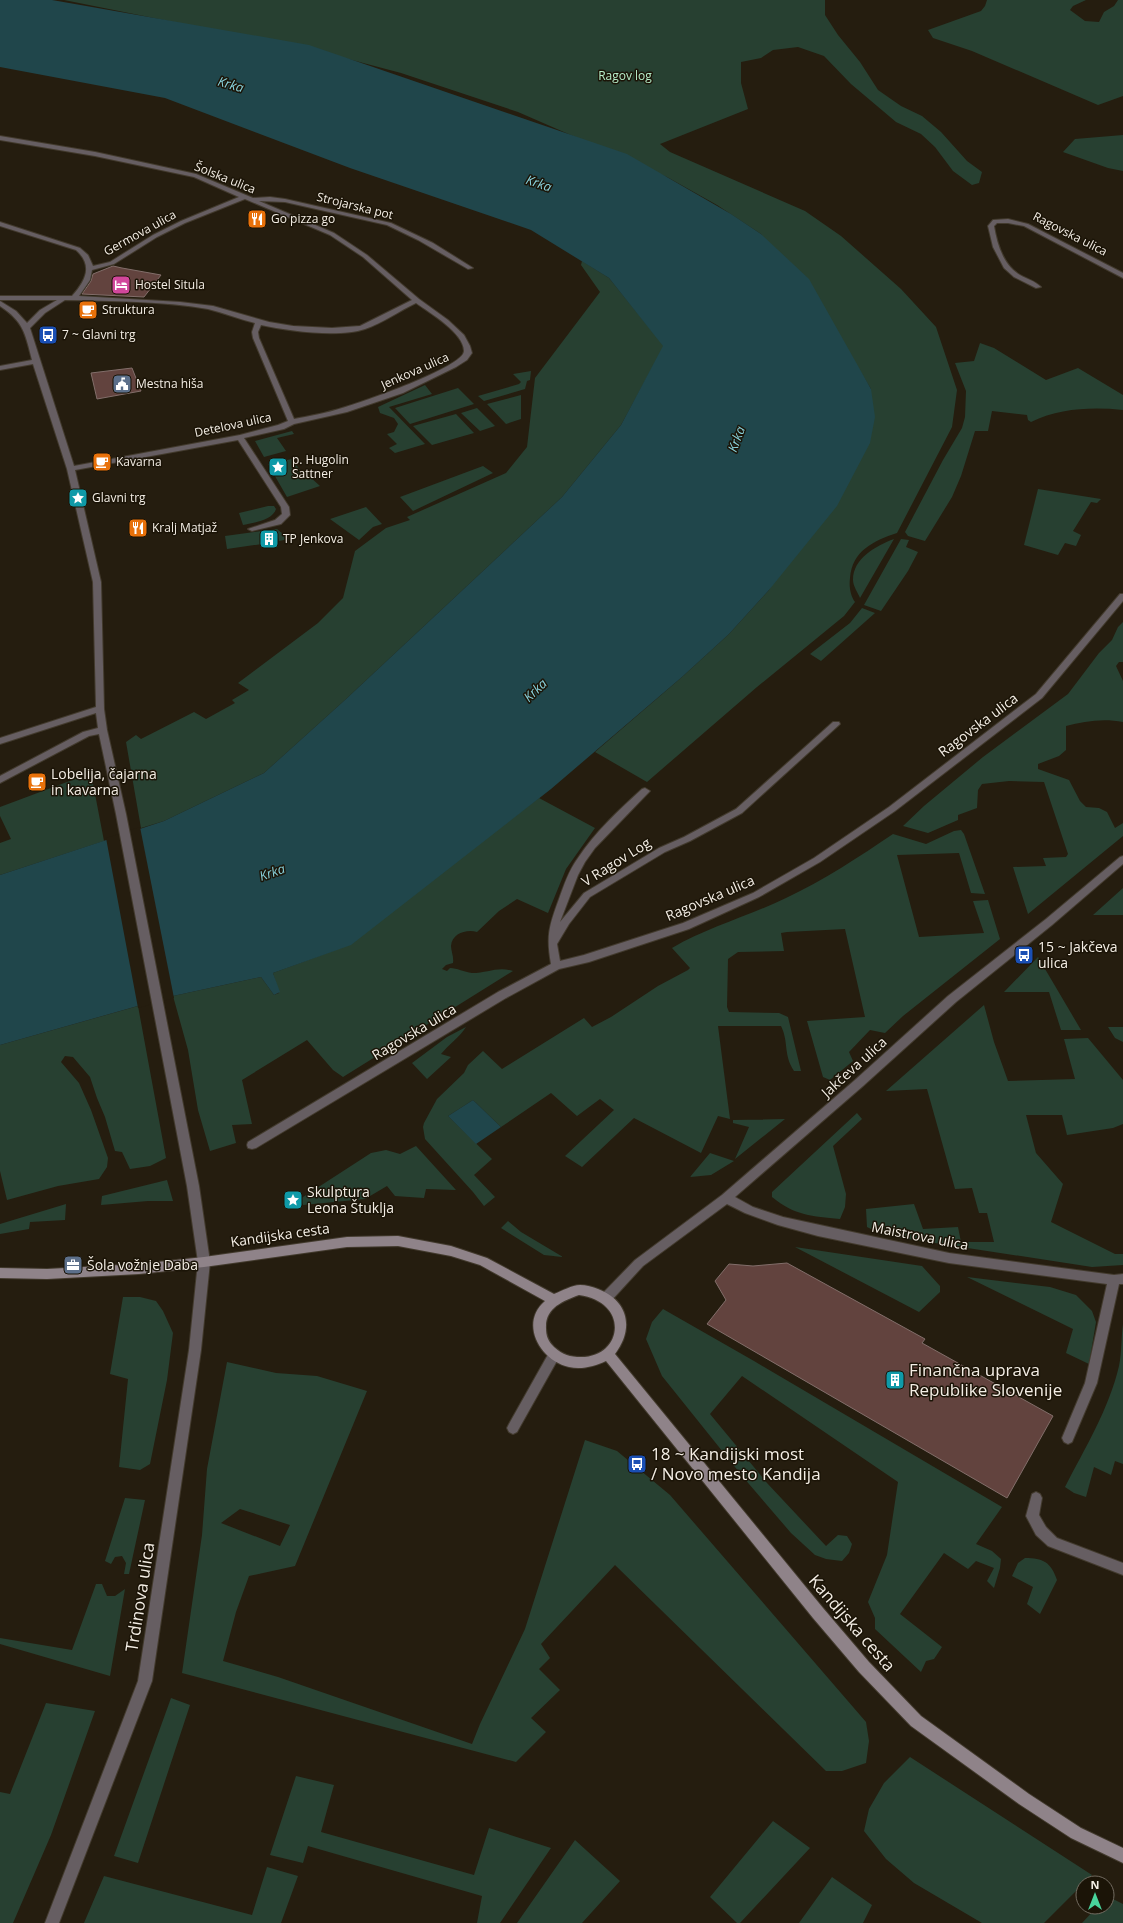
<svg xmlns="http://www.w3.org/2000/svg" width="1123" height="1923" viewBox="0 0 1123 1923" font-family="'Open Sans',sans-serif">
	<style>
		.green { fill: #274031; fill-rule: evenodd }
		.water { fill: #20464b }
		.pier { fill: #251d0f }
		.building { fill: #62433e; stroke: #826e6a }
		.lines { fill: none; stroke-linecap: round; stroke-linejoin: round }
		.street-casing { stroke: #423a2d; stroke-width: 2 }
		.secondary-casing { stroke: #423a2d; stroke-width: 2 }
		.street { fill: #665e62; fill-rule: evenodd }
		.secondary { fill: #8f8389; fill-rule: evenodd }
		.labels { text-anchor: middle; stroke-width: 3; stroke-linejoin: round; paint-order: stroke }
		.far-park-label { font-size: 12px; fill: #b7eeca; stroke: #1b1407 }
		.far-street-label { font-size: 12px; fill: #f4eee5; stroke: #1b1407 }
		.far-poi-label { font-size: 12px; fill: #f4eee5; stroke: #1b1407; text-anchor: start }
		.far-water-label { font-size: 13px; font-style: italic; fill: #88d1db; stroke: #1b1407 }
		.street-label { font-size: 14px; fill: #f4eee5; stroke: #1b1407 }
		.poi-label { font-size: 14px; fill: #f4eee5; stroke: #1b1407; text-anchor: start }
		.near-poi-label { font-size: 17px; fill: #f4eee5; stroke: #1b1407; text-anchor: start }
		.near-street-label { font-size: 17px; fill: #f4eee5; stroke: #1b1407 }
	</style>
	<rect width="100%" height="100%" fill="#251d0f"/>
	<path class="green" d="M64,0H825V15L838,35L860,62L878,90L901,106L922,116L941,132L967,161L982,172L979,183L972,185L953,171L935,147L921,134L896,122L851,84L824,56L798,47L773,50L761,58L741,62V83L748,109L660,144L670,152L805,211L841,236L901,289L936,327L957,390L952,427L897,533C873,541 852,551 850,578C849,586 850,595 855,602L844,616L757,687L647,782L595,752L682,677L729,634L769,590L871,389L842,341L761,234L717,205L667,177L518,112L401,73L318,51Z
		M987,0H1086L1073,6L1070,10L1085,21L1099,22L1104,12L1114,6L1118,0H1123V96L1098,105L972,51L933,38L928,30L981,11L985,6Z
		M1123,135V171L1108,168L1063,152L1075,139Z
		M582,261L609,278L664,346L621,425L562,497L346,699L264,773L164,821L141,828L126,742L136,735L141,739L194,712L206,719L235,703L232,700L249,690L238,683L318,623L343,598L355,551L386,528L410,520L407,517L506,473L527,447L535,378L600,292L581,265Z
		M980,343L994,348L1046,380L1078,368L1123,395V410C1092,407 1060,408 1031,422L1028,420L1027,415L992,411L988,431H975L961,476L952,497L925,541L908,536L905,532L943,460L962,428L965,417L966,391L955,363L974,361Z
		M531,371L530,380L527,381L525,389L484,401L478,396L519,384L521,382L513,374Z
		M425,385L432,394L389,407L425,444L395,453L389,448L397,444L387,434L394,432L398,424L394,418L380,413L378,407Z
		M458,388L474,404L410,424L395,408Z
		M521,395V419L506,424L487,404Z
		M477,408L495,426L480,431L461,413Z
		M456,414L474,433L432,445L413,426Z
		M292,431L294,434L277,438L286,451L264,457L255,441Z
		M292,459L305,477L309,476L320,486L287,497L268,464Z
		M483,466L493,473L413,511L400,497Z
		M1038,489L1101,499L1097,503L1091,502L1073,531L1081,535L1076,546L1065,543L1058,555L1024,545Z
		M268,506H274L276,509C273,520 253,523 243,525L239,513Z
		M366,507L382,524L373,527L359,540L330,519Z
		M277,529L289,539L279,541L277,534L260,537L262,544L227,549L225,536Z
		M894,539L860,598C858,593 853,586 853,580C853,558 876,546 894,539Z
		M901,539L909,540L906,547L918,552L908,571L881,611L864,605Z
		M862,608L875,613L821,661L810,654L850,623Z
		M1123,622V662H1119L1116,666L1123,681V722C1104,718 1084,721 1066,726V750L1059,756L1038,764V769L1069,780L1080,801L1086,807L1099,808L1107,812L1115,828L1123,823V836L1028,914L1013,867L1046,866L1043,858L1066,857L1068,854L1044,782L1009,781L982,784L978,790L977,808L958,815V820L928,833L903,826L924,806L983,757L1068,694L1099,653L1112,640L1118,627Z
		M91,773L104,841L0,875V843L11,839L0,816V807Z
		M539,798L595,828L566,869L548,913L517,899L499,911L477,932C467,929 452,933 451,946C451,951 454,957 453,963L446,965L442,969L447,971L450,968C457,968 464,972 472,973C488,973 498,966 513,971L343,1077L333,1070L307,1040L242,1080L252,1124L232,1125L236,1143L210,1151L198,1110L188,1050L173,996L261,977L274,995L279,993L273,973L343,947Z
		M961,830L964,834L985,894L971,893L959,853L897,855L919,937L984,933L973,901L988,900L1000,939L903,1016L885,1033L870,1030L849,1052L853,1061L830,1080L823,1077L807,1021L865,1017L845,929L787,932L781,933L784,951L738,952L728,959L727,1007L729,1012L779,1013L788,1017L801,1071H794C783,1054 789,1042 781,1026H718L730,1119L718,1116L701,1153L634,1118L582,1167L565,1156L614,1110L600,1099L577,1116L551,1093L501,1127L473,1100L448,1116L492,1159L474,1175L495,1197L484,1206L473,1192L425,1139L423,1127L424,1123L437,1099L464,1073L468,1065L483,1051L502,1069L584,1018L592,1027L611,1017L658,986L688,970L690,968L672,948C708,927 749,916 786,898C824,880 859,857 893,834L926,844L954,831Z
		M1123,888V915H1093Z
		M1038,957L1081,1030H1061L1049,992H1004Z
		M984,1005L994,1042L1008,1081L1075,1079L1064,1039L1088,1038L1123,1080V1124L1113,1128L1067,1135L1062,1115H1026L1036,1153L1063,1184L1051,1222L1115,1254H1123V1265L1092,1267L883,1235L867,1227L866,1209L914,1204L923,1229L958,1227L961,1242H994L987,1213H979L972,1188L955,1189L927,1089L886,1091Z
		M138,1006L166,1158L150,1166L130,1169L122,1152L115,1151L105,1117L97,1098L90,1077L73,1057L65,1056L61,1062L79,1083L91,1110L108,1158L107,1167L99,1179L58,1186L7,1200L0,1171V1045Z
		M466,1027C460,1037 449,1044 441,1054L451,1057L427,1079L412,1063L447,1037Z
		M1108,1027H1123V1042L1115,1038Z
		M857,1113L862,1119L833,1146L846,1194L845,1207L840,1219C812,1216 795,1216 772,1197V1192Z
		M785,1119L735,1159L749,1127L733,1123V1120Z
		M416,1146L456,1190L426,1189L424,1198L395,1196L387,1186L365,1199L303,1205L300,1199L371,1153L386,1150L400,1154Z
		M710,1153L734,1161L711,1175L690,1177Z
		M167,1180L173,1201H148L101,1205L102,1196Z
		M66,1204L65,1220L30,1222L29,1229L0,1234V1224Z
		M508,1221L521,1232L563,1257L544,1255L501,1228Z
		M795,1247L922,1266L940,1286V1292L919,1312Z
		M967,1277L1050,1287L1076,1295L1092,1311L1096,1322L1089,1364L1066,1353L1073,1329Z
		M123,1297H140L156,1301L163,1311L173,1333L167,1380L150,1464L140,1470L119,1467L128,1379L110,1374Z
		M663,1309L754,1361L1002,1507L976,1544L992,1551L1001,1559L1000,1568L994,1588L987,1581L994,1568L976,1561L968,1569L944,1553L900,1614L942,1647L934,1659L926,1661L921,1672L875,1629V1618L868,1602L887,1555L898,1482L742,1376L710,1414L767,1483L826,1546L838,1535L847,1536L852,1544L849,1553L842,1561L826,1559L815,1555L791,1533L743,1477L662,1376L646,1339L652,1322Z
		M1123,1324V1464L1115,1461L1111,1475L1094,1467L1086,1497L1074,1493L1065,1487C1085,1448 1109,1409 1119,1366C1122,1352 1121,1338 1123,1324Z
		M227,1362L276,1373L317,1376L367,1391L295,1566L249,1576L236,1612L223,1661L278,1677L472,1744L480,1724L525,1629L585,1440L617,1451L670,1495L866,1722L869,1741L866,1763L842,1771H826L615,1565L541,1644L550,1658L539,1669L560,1690L531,1718L546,1732L516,1762L182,1673L202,1535L207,1469ZM240,1509L290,1525L280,1546L221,1523Z
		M125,1498L145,1500L129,1574H124L126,1563L122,1556L115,1557L111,1564L105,1561Z
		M1025,1558C1043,1558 1051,1562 1057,1580L1040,1614L1027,1604L1033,1587L1012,1576L1018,1563Z
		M96,1584H102L107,1596H115L125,1589L110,1676L0,1644V1638L72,1650Z
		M171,1698L190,1705L138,1863L114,1856Z
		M46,1703L95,1711L51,1835L13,1923H0V1792L10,1794Z
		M910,1757L1092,1875L1044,1923H982L914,1883L886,1859L864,1831L869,1809L884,1783Z
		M296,1776L334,1785L321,1832L474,1875L489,1828L551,1848L500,1923H477L482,1896L308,1846L303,1863L270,1855Z
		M773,1821L810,1848L740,1923H737L710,1897Z
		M575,1840L620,1881L582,1923H517Z
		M267,1867L298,1876L281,1923H84L104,1876L252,1915Z
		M832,1877L872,1905L863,1923H799Z
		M1107,1896L1123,1904V1923H1082L1097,1907H1107Z"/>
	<path class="water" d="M0,0H52L309,45L627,154L731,214L761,234L809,279L871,389L875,417L870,443L837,506L769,590L729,634L682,677L551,789L351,945L273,973L280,992L274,995L261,977L173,996L0,1045V875L164,821L264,773L346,699L562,497L621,425L663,346L609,278L531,230L350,168L165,98L0,67Z
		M473,1100L501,1127L476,1144L448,1116Z"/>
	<path class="pier" d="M140,827L174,998L138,1008L106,838Z"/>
	<path class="building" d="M113,266L122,268L161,275L144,297L82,294L91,281L93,274Z
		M132,368L141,391L97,399L91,373Z
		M787,1263L925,1339L922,1343L1053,1416L1007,1498L707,1324L726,1300L715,1281L729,1264L753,1266Z"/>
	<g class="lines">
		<g class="street-casing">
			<path id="street" d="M0,136L95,152L196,174L253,198L270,197L285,199L391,223L433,243L473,268L468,269L418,240L387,225L285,202L259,201L334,233L367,255L419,299L448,320L464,335L470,346L472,353L467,360L456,367L403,393L347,412L294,424L284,429L244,438L289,507L290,515L281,524L252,531L248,529L275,520L282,514L281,507L238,440L75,470L101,582L104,709L107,730L126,814L199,1186L210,1262L201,1350L152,1681L59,1923H45L138,1681L189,1350L198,1262L187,1186L116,814L99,734L89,736L0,783V776L83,732L98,728L96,713L0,744V738L96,707L93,582L67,469L33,364L0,370V366L32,360C25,333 24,322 0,306V301L16,311L27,323L40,310L57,300H0V296H72C85,281 94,266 76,250L0,226V222L80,248L88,255L93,266L110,262L153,235L181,221L239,197L194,177L95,156L0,140ZM245,199L330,235L363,257L412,300L360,326L332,328L293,326L269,322L213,306L180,302L79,296L90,280L92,270L114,264L157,237L185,223ZM65,300C112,301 162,301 208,309C224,313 239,319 255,323L252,332L253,338L288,421L278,425L240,435L74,466L30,328L45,313ZM416,303C430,313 464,333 464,351C464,367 360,403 342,408C327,413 310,416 294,419L259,338L258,332L261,325C289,331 338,338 365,329C383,323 399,311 416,303Z
				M1008,219L1028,224L1123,273V278L1024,226L1008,223H997L994,226C997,244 1003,265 1020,275C1027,279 1035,281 1041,287L1036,288L1014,277L1004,268L993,247L988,226L993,220Z
				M1120,594H1123V601L1042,698L895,811L820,862L759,897L689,929L589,962L559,969L506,998L256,1148L252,1149L248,1148L247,1145L248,1142L498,992L551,964C546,936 549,926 559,899C564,885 569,870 578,858C595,832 619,810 642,789L645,788L650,791L595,848L585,862L578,875L560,922L584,893L659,848L684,837L736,809L833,722H839L840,724L742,813L690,841L665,852L590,897L569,924L557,944L560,961L584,955L683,923L753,893L814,858L889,807L1036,694Z
				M1123,856V864L1052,925L956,1002L863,1086L735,1197L753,1207L783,1217L949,1253L1114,1275L1123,1274V1284H1119L1097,1383L1072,1442L1068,1444L1064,1442L1062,1438L1085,1383L1107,1284L949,1263L818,1236L778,1225L745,1213L727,1204L643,1266L610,1302L606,1303L602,1302L600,1298L602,1294L635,1260L722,1195L855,1080L948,996L1046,919L1120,857Z
				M554,1350L558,1351L560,1355L558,1359L517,1432L513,1434L509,1432L507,1428L509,1424L550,1351Z
				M1036,1492L1040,1494L1042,1498L1039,1515L1046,1527L1057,1538L1123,1563V1575L1048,1546L1036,1535L1026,1516L1032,1494Z"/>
		</g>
		<g class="secondary-casing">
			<path id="secondary" d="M398,1236L451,1246L487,1258L554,1294C562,1291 572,1285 580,1285C586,1285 593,1287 598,1289C629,1301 634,1329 615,1354L823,1608L869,1662L921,1716L1029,1794L1081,1828L1123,1848V1863L1071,1838L1019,1804L911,1726L859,1672L813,1618L606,1361C595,1366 582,1370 569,1367C540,1361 519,1323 545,1301L480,1265L451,1256L398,1246L347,1247L204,1267L139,1274L47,1279L0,1278V1268L47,1269L139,1264L204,1257L347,1237ZM579,1295C630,1302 623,1357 581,1357C570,1357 563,1355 554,1347C548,1341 546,1336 546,1328C545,1308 563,1301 579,1295Z"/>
		</g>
		<use href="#street" class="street"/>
		<use href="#secondary" class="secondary"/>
	</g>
	<defs>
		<g id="restaurant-square" transform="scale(1)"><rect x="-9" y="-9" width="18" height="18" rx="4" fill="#e8710a" stroke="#1b1407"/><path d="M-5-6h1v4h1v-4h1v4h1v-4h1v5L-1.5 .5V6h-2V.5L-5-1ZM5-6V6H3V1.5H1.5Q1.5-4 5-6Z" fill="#fff"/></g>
		<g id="hotel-square" transform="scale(1)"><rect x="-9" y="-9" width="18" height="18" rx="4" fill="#d1479c" stroke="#1b1407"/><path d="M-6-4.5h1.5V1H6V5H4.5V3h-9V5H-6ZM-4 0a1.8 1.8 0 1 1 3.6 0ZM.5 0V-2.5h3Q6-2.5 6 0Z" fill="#fff"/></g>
		<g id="cafe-square" transform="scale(1)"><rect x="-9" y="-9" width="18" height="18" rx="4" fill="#e8710a" stroke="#1b1407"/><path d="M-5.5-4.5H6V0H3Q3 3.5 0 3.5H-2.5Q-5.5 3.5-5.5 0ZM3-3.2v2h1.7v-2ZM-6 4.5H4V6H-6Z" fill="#fff"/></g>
		<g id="bus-square" transform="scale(1)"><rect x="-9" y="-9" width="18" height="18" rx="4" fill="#1a4fb4" stroke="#1b1407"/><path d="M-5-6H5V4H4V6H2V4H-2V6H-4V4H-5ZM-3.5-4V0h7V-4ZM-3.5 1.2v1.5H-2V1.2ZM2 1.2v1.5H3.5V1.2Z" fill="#fff"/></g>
		<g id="civic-square" transform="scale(1)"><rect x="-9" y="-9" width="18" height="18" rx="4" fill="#5c6f8a" stroke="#1b1407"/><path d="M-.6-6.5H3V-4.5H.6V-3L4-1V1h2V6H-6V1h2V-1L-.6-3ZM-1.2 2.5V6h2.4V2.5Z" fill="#fff"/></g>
		<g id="sight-square" transform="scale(1)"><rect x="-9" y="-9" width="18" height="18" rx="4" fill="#0f9aa8" stroke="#1b1407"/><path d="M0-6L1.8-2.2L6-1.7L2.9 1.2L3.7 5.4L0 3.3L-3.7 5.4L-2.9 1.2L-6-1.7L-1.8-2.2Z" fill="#fff"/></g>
		<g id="building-square" transform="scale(1)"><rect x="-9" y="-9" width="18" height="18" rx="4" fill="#0f9aa8" stroke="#1b1407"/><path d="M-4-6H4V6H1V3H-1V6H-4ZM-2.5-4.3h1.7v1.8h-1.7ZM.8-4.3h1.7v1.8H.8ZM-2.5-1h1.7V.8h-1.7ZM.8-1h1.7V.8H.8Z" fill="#fff"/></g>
		<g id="office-square" transform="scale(1)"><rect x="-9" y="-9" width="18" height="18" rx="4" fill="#5c6f8a" stroke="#1b1407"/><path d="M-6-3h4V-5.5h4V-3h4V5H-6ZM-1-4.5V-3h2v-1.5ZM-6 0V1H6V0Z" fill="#fff"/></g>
	</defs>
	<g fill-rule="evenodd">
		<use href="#restaurant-square" x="257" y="219"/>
		<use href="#hotel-square" x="121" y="285"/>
		<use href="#cafe-square" x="88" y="310"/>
		<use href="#bus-square" x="48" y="335"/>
		<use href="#civic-square" x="122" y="384"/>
		<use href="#cafe-square" x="102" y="462"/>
		<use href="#sight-square" x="278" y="467"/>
		<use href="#sight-square" x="78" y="498"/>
		<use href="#restaurant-square" x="138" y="528"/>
		<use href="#building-square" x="269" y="539"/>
		<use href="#cafe-square" x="37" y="782"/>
		<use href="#bus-square" x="1024" y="955"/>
		<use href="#sight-square" x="293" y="1200"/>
		<use href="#office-square" x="73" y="1265"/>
		<use href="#building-square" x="895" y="1380"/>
		<use href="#bus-square" x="637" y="1464"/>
	</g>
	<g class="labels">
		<g class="far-park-label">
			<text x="625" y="80">Ragov log</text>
		</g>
		<g class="far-street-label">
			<text transform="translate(225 178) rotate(22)" y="4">Šolska ulica</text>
			<text transform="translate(355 206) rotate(14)" y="4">Strojarska pot</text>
			<text transform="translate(140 233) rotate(-29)" y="4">Germova ulica</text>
			<text transform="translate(1070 234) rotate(27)" y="4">Ragovska ulica</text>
			<text transform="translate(415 371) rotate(-24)" y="4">Jenkova ulica</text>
			<text transform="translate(233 425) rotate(-12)" y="4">Detelova ulica</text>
		</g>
		<g class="far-poi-label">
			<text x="271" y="223">Go pizza go</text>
			<text x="135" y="289">Hostel Situla</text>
			<text x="102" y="314">Struktura</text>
			<text x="62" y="339">7 ~ Glavni trg</text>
			<text x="136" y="388">Mestna hiša</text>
			<text x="292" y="464">p. Hugolin<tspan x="292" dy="14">Sattner</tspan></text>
			<text x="116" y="466">Kavarna</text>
			<text x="92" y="502">Glavni trg</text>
			<text x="152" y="532">Kralj Matjaž</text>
			<text x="283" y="543">TP Jenkova</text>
		</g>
		<g class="far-water-label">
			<text transform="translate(231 84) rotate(16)" y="5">Krka</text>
			<text transform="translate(539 183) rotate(19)" y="5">Krka</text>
			<text transform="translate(736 439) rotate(-70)" y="5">Krka</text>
			<text transform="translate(535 690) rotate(-44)" y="5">Krka</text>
			<text transform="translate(272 872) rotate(-19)" y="5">Krka</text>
		</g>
		<g class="street-label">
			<text transform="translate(978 725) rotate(-37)" y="5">Ragovska ulica</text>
			<text transform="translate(616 862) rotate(-32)" y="5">V Ragov Log</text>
			<text transform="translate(710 898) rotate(-23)" y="5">Ragovska ulica</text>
			<text transform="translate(414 1032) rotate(-31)" y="5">Ragovska ulica</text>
			<text transform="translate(854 1067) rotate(-42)" y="5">Jakčeva ulica</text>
			<text transform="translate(280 1235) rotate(-8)" y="5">Kandijska cesta</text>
			<text transform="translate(920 1236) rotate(11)" y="5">Maistrova ulica</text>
		</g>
		<g class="poi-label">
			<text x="51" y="779">Lobelija, čajarna<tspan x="51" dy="16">in kavarna</tspan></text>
			<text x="1038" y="952">15 ~ Jakčeva<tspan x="1038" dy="16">ulica</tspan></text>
			<text x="307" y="1197">Skulptura<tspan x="307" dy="16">Leona Štuklja</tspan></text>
			<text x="87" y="1270">Šola vožnje Daba</text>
		</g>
		<g class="near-poi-label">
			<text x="909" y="1376">Finančna uprava<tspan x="909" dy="20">Republike Slovenije</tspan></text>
			<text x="651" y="1460">18 ~ Kandijski most<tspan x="651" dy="20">/ Novo mesto Kandija</tspan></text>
		</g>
		<g class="near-street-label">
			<text transform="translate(140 1597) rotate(-81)" y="6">Trdinova ulica</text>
			<text transform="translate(852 1623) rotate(49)" y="6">Kandijska cesta</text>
		</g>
	</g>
	<g transform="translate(1095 1895)"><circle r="19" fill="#1b1407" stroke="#726b60"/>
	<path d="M0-3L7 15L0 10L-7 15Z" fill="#49d49c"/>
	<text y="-6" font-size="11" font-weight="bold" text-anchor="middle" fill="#f4eee5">N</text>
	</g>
</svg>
